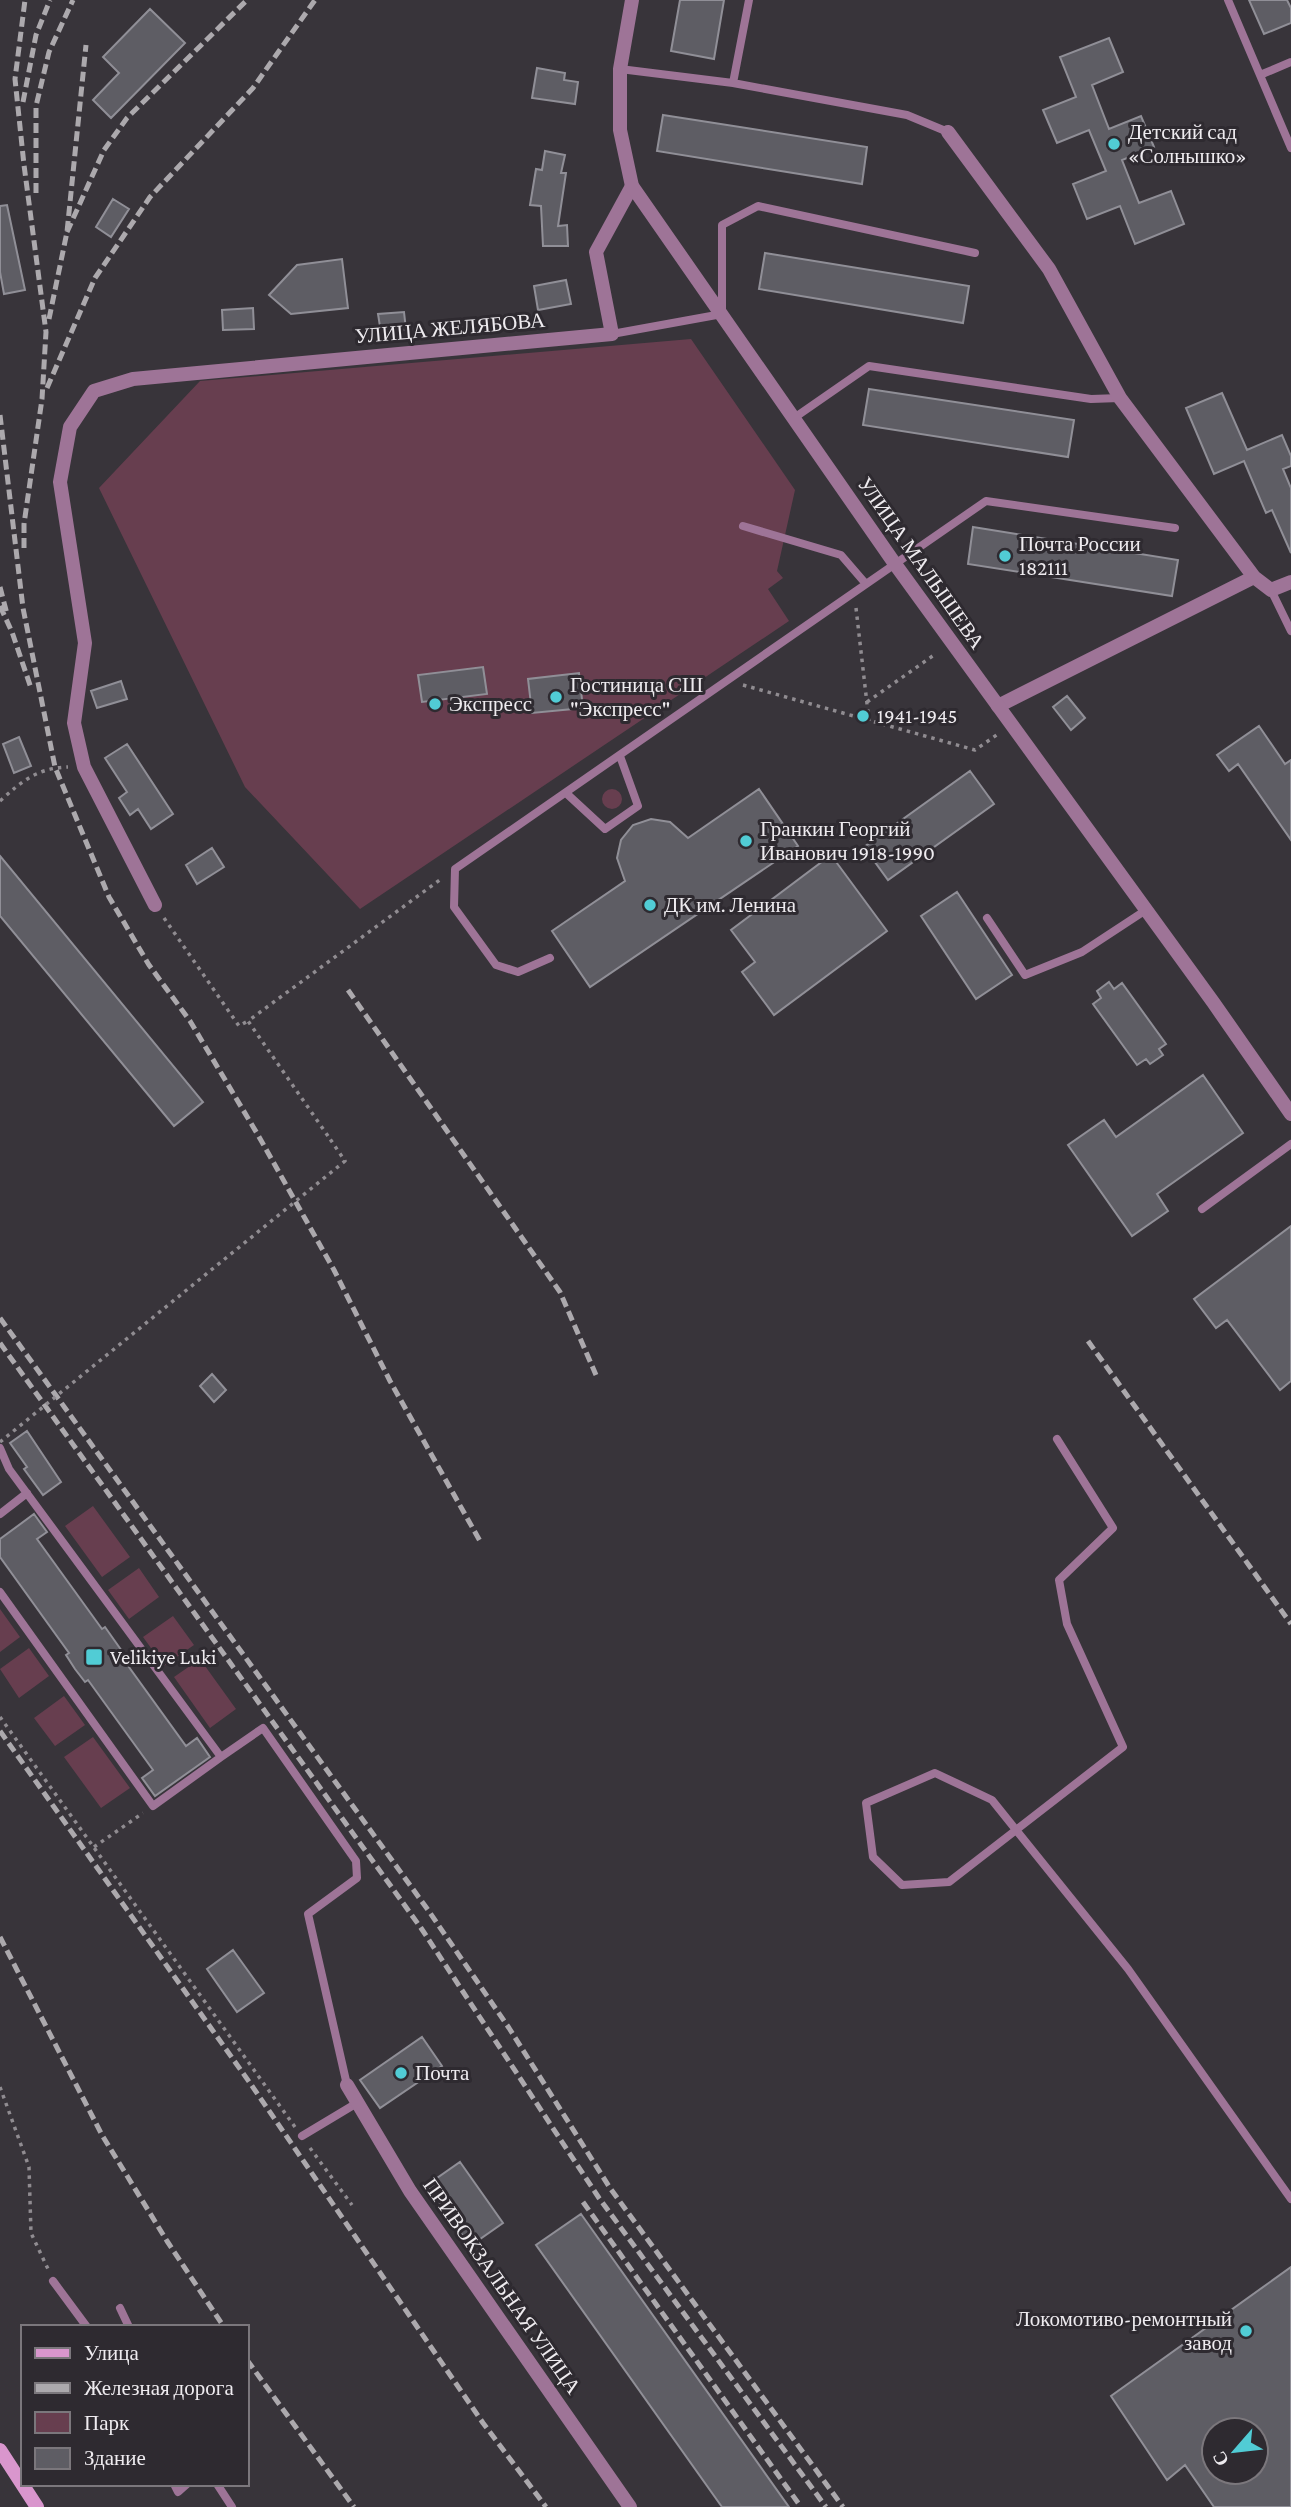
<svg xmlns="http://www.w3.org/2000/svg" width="1291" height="2507" viewBox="0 0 1291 2507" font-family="'Crimson Pro',serif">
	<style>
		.green { fill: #673e4f }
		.building { fill: #5e5d64; stroke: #908f97; stroke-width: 2; fill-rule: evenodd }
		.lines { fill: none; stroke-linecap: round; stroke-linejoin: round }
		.path { stroke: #908c91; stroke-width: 3.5; stroke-dasharray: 3.5 5; stroke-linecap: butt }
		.service { stroke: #9e7497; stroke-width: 8 }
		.minor { stroke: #9e7497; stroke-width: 14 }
		.tertiary { stroke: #9e7497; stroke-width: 14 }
		.secondary { stroke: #d996cd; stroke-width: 14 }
		.rail { stroke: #aca9ad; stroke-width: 5; stroke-dasharray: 10 5; stroke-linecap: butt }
		.path-bridge { stroke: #908c91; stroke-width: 3.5; stroke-dasharray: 3.5 5; stroke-linecap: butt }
		.poi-dot { fill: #51ccd5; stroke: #2e2a30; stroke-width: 2.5 }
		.labels { text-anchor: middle; stroke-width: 6; stroke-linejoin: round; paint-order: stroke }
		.poi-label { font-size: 21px; fill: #eeebef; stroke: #2e2a30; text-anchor: start }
		.street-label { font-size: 21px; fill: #eeebef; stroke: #2e2a30 }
	</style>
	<rect width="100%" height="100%" fill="#38343a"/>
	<path class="green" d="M691,339L795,490L777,571L783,578L768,589L789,621L360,909L245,787L99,488L200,381Z
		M602 799a10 10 0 1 1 20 0a10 10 0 1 1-20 0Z
		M93,1506L130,1557L102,1577L65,1526Z
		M139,1568L159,1597L129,1619L108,1590Z
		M0,1609L20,1637L0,1652Z
		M173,1616L194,1645L164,1666L143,1637Z
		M29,1648L49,1676L19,1698L0,1669Z
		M200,1659L236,1709L210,1728L174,1677Z
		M64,1696L85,1725L55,1746L34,1718Z
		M93,1737L130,1788L101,1808L64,1757Z"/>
	<path class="building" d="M680,0H724L714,59L671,51Z
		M1249,0H1287L1291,8V23L1264,34Z
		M150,9L185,43L111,118L93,100L119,73L103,57Z
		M1109,38L1123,72L1092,85L1109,129L1141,116L1154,147L1122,160L1139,203L1171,191L1184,224L1135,244L1120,206L1087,219L1073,184L1106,171L1089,130L1057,143L1043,110L1076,97L1060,57Z
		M537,68L565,73L564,80L578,82L575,104L532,98Z
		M663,115L867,147L862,184L657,151Z
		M545,151L565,155L561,173H566L558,226L567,225L568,246H543L541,206L530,205L536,169L542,170Z
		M113,199L129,209L111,237L96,227Z
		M7,205L25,290L4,294L0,272V206Z
		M765,253L969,286L963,323L759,289Z
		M342,259L348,308L291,314L269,295L297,265Z
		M566,280L571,304L538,310L534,286Z
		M253,308L254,329L223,330L222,310Z
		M404,312L406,330L381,333L378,314Z
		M869,389L1074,420L1068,457L863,425Z
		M1222,393L1247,450L1282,435L1291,456V466L1283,469L1291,488V553L1272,510L1266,513L1244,461L1214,474L1186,408Z
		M973,527L1178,560L1172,596L968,564Z
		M483,667L487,694L422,702L418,675Z
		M579,673L583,708L532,713L528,679Z
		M121,681L127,699L97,708L91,691Z
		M1067,696L1085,718L1071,730L1053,707Z
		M1259,726L1285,764L1291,760V840L1238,764L1229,771L1217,755Z
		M19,737L31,766L14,773L3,744Z
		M127,744L173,814L151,829L138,809L130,815L119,798L127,792L105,758Z
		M970,771L994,804L888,880L864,847Z
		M759,789L798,846L590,987L552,931L625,881L617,858L621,840L633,825L651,819L670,822L688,838Z
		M212,848L224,867L197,884L186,865Z
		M831,855L887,931L774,1015L742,972L755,962L731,930Z
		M0,856L203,1102L174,1126L0,916Z
		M957,892L1012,975L976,999L921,916Z
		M1109,982L1114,989L1122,983L1166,1044L1159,1049L1163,1055L1150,1064L1146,1059L1137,1065L1093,1004L1101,998L1097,991Z
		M1203,1075L1243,1133L1157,1194L1168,1211L1132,1236L1068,1145L1104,1120L1116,1137Z
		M1291,1226V1381L1280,1390L1227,1320L1216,1328L1194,1299Z
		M212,1374L226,1390L214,1402L200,1386Z
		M27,1431L61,1482L43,1495L24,1469L27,1467L10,1443Z
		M34,1514L47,1532L37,1539L102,1629L105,1627L124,1654L121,1656L186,1746L197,1738L210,1757L155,1796L142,1778L153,1770L88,1680L85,1682L75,1669L66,1655L69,1653L0,1557V1539Z
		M233,1950L264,1993L237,2012L207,1969Z
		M422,2037L442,2066L380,2108L360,2080Z
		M460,2162L503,2223L470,2246L427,2185Z
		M581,2214L789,2507H722L536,2245Z
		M1291,2267V2507H1214L1185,2465L1167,2480L1111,2396ZM1214,2430H1256V2472H1214Z"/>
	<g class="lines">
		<path class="path" d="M856,608L869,721
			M743,685L975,750L998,734
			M867,702L934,655
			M0,801C22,781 37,768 68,767
			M164,918L239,1026L248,1021
			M328,1136L248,1021L441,879
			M0,1717L295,2127
			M94,1847L143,1813
			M0,2087L29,2167L31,2233L48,2269
			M310,2148L352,2205"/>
		<path class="service" d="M1228,0L1291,148
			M620,69L733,83L907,115L948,132
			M1260,75L1291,62
			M733,83L749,0
			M612,334L722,314V225L758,206L975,253
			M794,418L869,366L1091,399L1120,398
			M743,526L841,555L866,584
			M1271,590L1291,631
			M566,793L605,829L638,806L620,756
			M987,918L1025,975L1082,952L1146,910
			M550,958L518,972L496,965L454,907L455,869L986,501L1175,528
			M1202,1209L1291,1144
			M1057,1439L1113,1528L1059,1580L1067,1624L1123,1747L949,1882L902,1885L873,1857L866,1803L935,1773L992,1800L1128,1969L1291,2199
			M0,1448L9,1469L221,1757L263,1728L356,1861L357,1878L308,1914L347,2085
			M0,1514L27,1493
			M0,1592L153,1806L221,1757
			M302,2136L357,2103
			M53,2281L87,2327
			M120,2308L129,2327
			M174,2484L178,2492L187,2484
			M217,2484L232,2507"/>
		<path class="minor" d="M948,132L1049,269L1120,398L1254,577L1271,590L1291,582
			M998,706L1254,577
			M155,905L84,767L74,723L85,643L60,482L70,427L94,391L133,379L612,334L596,252L632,186
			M347,2085L410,2191L630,2507"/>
		<path class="tertiary" d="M632,0L620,69V130L632,186L895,564L1213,1002L1291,1114"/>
		<path class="secondary" d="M0,2450L37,2507"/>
		<path class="rail" d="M23,102L36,35L50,0
			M36,193V106L49,52L73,0
			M67,232L104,150L127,118L247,0
			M49,319L67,232L86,45
			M47,388L95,278L150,197L253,88L315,0
			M0,415L23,608L55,767L109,897L149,965L190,1021L258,1135L334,1270L390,1381L480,1541
			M24,548V524L42,399L46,332L24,165L15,79L25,0
			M0,587L7,614
			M0,606L12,632L31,688
			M348,990L560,1292L596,1375
			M0,1318L428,1910L509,2028L610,2188L843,2507
			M1088,1341L1291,1624
			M0,1343L421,1928L599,2198L826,2507
			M0,1731L250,2083L483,2423L546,2507
			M0,1937L102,2135L167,2241L224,2327
			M583,2202L801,2507
			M247,2360L354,2507"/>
		<path class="path-bridge" d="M0,1442L345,1161L328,1136"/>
	</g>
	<g class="poi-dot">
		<circle cx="1114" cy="144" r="7"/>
		<circle cx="1005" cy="556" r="7"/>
		<circle cx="556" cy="697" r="7"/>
		<circle cx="435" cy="704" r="7"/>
		<circle cx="863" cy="716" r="7"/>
		<circle cx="746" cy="841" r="7"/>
		<circle cx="650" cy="905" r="7"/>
		<rect x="85" y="1648" width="18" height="18" rx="3.5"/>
		<circle cx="401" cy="2073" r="7"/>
		<circle cx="1246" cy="2331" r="7"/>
	</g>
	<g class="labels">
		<g class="poi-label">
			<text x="1128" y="139">Детский сад<tspan x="1128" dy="24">«Солнышко»</tspan></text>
			<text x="1019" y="551">Почта России<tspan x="1019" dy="24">182111</tspan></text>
			<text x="570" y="692">Гостиница СШ<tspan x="570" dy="24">"Экспресс"</tspan></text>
			<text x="449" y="711">Экспресс</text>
			<text x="877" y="723">1941-1945</text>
			<text x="760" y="836">Гранкин Георгий<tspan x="760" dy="24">Иванович 1918-1990</tspan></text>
			<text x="664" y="912">ДК им. Ленина</text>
			<text x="110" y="1664">Velikiye Luki</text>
			<text x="415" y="2080">Почта</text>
			<text x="1232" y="2326" text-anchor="end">Локомотиво-ремонтный<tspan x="1232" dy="24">завод</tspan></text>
		</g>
		<g class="street-label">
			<text transform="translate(450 328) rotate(-5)" y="7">УЛИЦА ЖЕЛЯБОВА</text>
			<text transform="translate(921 563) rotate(55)" y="7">УЛИЦА МАЛЫШЕВА</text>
			<text transform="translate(502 2286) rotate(55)" y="7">ПРИВОКЗАЛЬНАЯ УЛИЦА</text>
		</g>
	</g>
	<rect x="21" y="2325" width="228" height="161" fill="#2e2a30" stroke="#7b777c" stroke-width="2"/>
	<rect x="35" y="2348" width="35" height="10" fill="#d996cd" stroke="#7b777c" stroke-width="2"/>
	<text x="84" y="2360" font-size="21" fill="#eeebef">Улица</text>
	<rect x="35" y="2383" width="35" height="10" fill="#aca9ad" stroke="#7b777c" stroke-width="2"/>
	<text x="84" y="2395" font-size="21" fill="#eeebef">Железная дорога</text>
	<rect x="35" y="2412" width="35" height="21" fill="#673e4f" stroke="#7b777c" stroke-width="2"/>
	<text x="84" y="2430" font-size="21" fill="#eeebef">Парк</text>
	<rect x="35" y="2448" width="35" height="21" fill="#5e5d64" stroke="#7b777c" stroke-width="2"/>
	<text x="84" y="2465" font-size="21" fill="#eeebef">Здание</text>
	<g transform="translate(1235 2451) rotate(242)"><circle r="33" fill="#2e2a30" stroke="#7b777c" stroke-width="2"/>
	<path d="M0-5L12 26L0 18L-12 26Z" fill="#51ccd5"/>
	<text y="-10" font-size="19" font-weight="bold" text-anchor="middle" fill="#eeebef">С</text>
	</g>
</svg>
